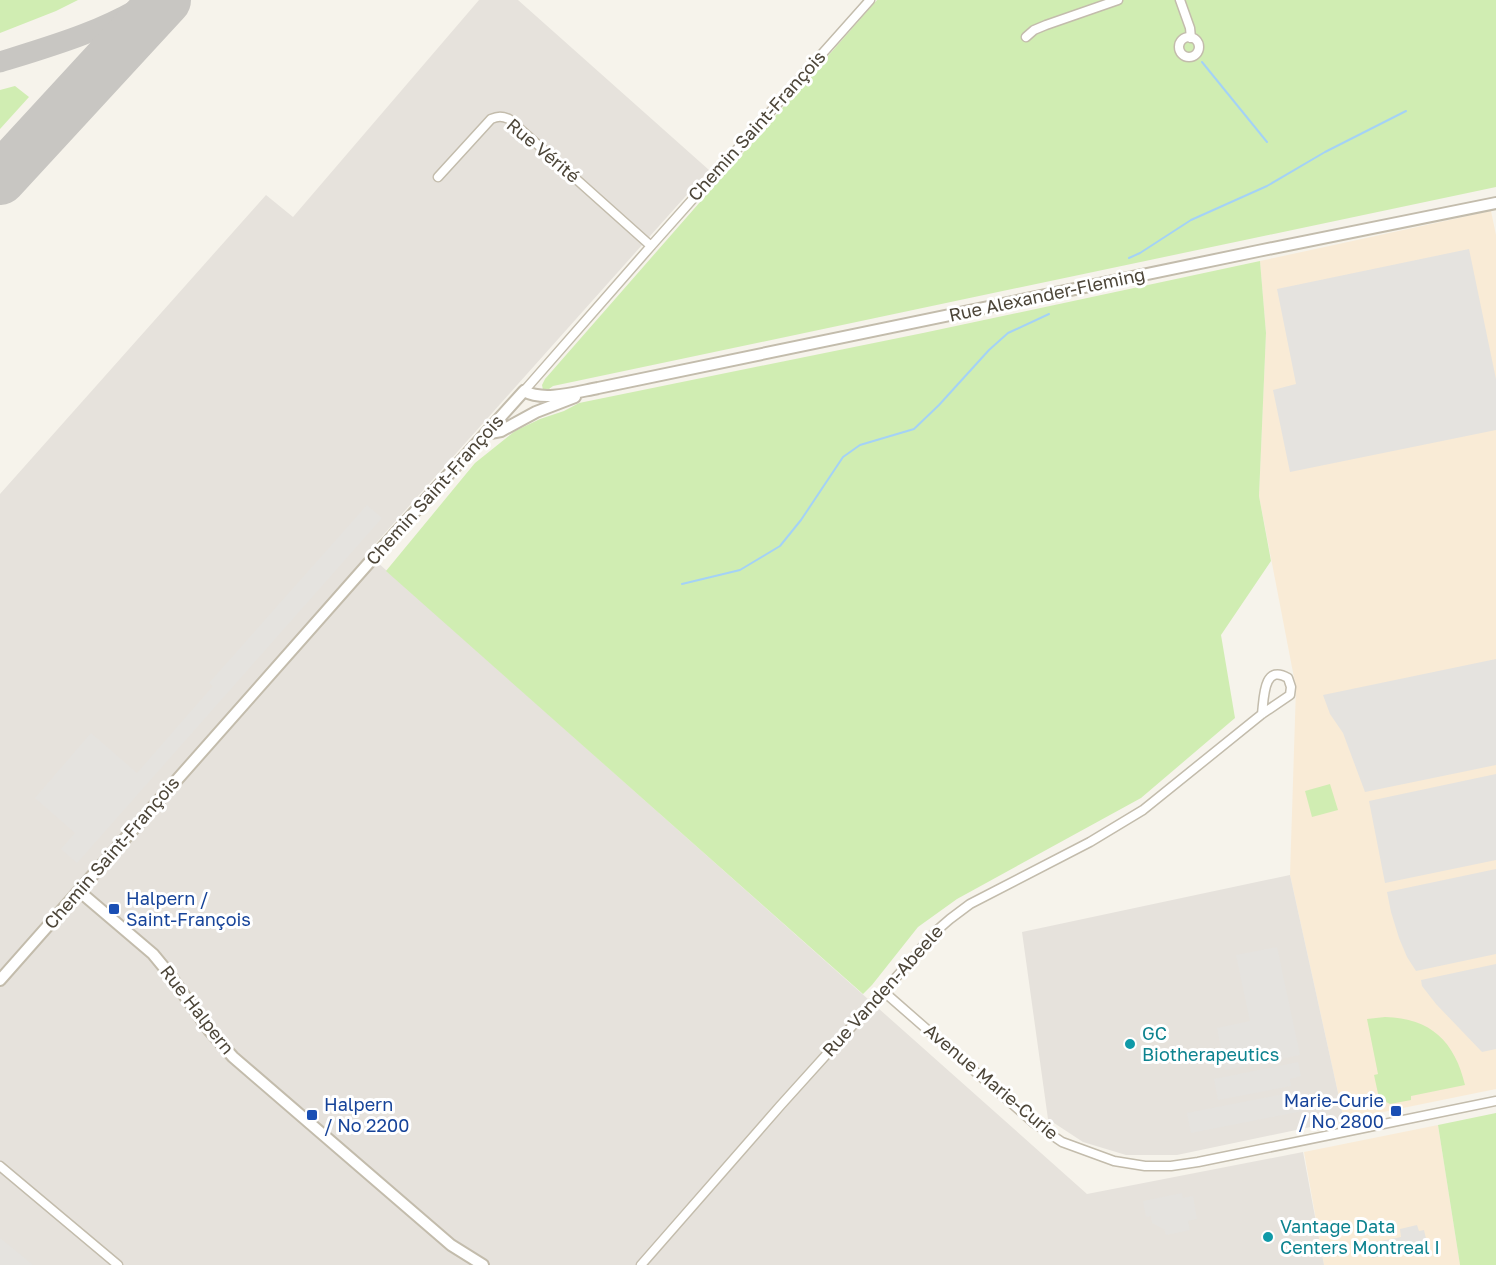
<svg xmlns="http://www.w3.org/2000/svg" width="1496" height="1265" viewBox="0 0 1496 1265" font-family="'Golos Text',sans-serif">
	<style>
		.commercial { fill: #f9ebd6 }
		.industrial { fill: #e6e2dc }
		.green { fill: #d0edb2 }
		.parking { fill: #e5e3df }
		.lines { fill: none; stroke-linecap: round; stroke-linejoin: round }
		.stream { stroke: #a4d2f6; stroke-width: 2 }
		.taxiway { stroke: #c8c6c2; stroke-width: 21 }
		.runway { stroke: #c8c6c2; stroke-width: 52 }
		.minor-casing { stroke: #c3bcac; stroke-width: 11 }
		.tertiary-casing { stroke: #c3bcac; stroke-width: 14 }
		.minor { stroke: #fff; stroke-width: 8 }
		.tertiary { stroke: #fff; stroke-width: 10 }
		.transit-dot { fill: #1a4fb4; stroke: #fff; stroke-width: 2 }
		.culture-dot { fill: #0f9aa8; stroke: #fff; stroke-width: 2 }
		.labels { text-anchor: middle; stroke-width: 6; stroke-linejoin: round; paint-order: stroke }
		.street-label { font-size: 18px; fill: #4c4538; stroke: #fff }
		.transit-label { font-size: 18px; fill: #164399; stroke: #fff; text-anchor: start }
		.culture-label { font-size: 18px; fill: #0d838f; stroke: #fff; text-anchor: start }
	</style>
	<rect width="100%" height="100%" fill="#f6f3eb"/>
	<path class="commercial" d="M1491,211L1496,235V1089L1344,1120L1290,875L1296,688L1259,496L1266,333L1260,261Z
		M1438,1125L1460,1265H1324L1304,1152Z"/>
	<path class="industrial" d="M479,0H518L709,170L368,552L377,562L1087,1194L1303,1152L1324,1265H0V494L266,195L293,217Z
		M1290,875L1344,1120L1177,1155H1126L1083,1142L1048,1119L1022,932Z"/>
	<path class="green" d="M0,0H78L56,11L0,33Z
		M877,0H1496V187L553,386L545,392L543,390L542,385L545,379Z
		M15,86L29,97L0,129V90Z
		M1260,261L1266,333L1259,496L1271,561L1221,635L1235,718L1141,798L957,899L918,927L872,985L863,994L386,571L475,463L515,431L540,419L564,411L579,403L923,333Z
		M1330,784L1338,810L1312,817L1305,791Z
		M1385,1017C1431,1018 1455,1042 1465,1085L1411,1096V1100L1390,1104L1379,1098L1374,1075L1378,1074L1367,1019Z
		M1496,1113V1265H1460L1438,1125Z"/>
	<path class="parking" d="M1469,249L1496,379V430L1290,472L1273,390L1296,384L1277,289Z
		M367,505L382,518L77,863L61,849L75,833L35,798L91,733L137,773L213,686L209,683Z
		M1496,659V765L1365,792L1343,733L1330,714L1323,695Z
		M1496,774V860L1385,883L1369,801Z
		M1496,869V954L1416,971L1407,957L1399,938L1391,912L1387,892Z
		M1277,947L1300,1055L1225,1070L1217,1028L1250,1021L1236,955Z
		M1496,964V1049L1482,1052L1436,1004L1422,986L1421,980Z
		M1298,1062L1301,1076L1290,1079L1291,1086L1218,1100L1214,1079Z
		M1299,1091L1303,1111L1191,1133L1187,1113Z
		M1182,1193L1183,1198L1193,1196L1197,1219L1188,1221L1190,1230L1166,1235L1164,1229L1152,1223L1151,1216L1146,1217L1143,1201Z
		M1417,1225L1419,1231L1424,1230L1428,1247L1372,1258L1370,1246L1376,1245V1242L1401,1237L1400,1229Z
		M0,1238L33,1265H0Z"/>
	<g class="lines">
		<path class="stream" d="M1202,62L1267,142
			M1129,258L1140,253L1191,220L1267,186L1325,152L1406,111
			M682,584L740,570L780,546L801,520L843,457L860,445L914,429L939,405L989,350L1008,333L1049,314"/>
		<path class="taxiway" d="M0,62C55,45 104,31 153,0"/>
		<path class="runway" d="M0,179L165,0"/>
		<g class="minor-casing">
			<path id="minor" d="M1180,0L1190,28L1191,38
				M1026,37L1034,30L1046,25L1118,0
				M1179 47a10 10 0 1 1 20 0a10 10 0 1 1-20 0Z
				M438,177L491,119C498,116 502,116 509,119L651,246
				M524,391L651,246L870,0
				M883,991L1034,1123L1062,1142L1114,1161L1145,1166H1171L1198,1162L1496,1101
				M0,1166L118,1265
				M641,1265L780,1106L900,973L935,932L950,919L970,904L1090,842L1143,810L1262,714L1290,695L1291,687L1288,678C1263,663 1264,699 1262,714"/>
		</g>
		<g class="tertiary-casing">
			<path id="tertiary" d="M485,434L501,431L536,412L575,397
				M79,891L153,954L167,971L209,1030L233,1057L451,1245L483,1265
				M0,980L374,557L524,391C544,402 576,392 598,388L1258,251L1496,203"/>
		</g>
		<use href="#minor" class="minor"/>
		<use href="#tertiary" class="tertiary"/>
	</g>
	<g class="transit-dot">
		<rect x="108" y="903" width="12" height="12" rx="3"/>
		<rect x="1390" y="1105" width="12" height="12" rx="3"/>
		<rect x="306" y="1109" width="12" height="12" rx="3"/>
	</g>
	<g class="culture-dot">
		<circle cx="1130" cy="1044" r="6"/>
		<circle cx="1268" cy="1237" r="6"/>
	</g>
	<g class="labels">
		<g class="street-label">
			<text transform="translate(757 126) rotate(-48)" y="6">Chemin Saint-François</text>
			<text transform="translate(543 151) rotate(40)" y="6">Rue Vérité</text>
			<text transform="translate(1047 295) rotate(-12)" y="6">Rue Alexander-Fleming</text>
			<text transform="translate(435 490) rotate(-48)" y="6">Chemin Saint-François</text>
			<text transform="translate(112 853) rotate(-49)" y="6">Chemin Saint-François</text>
			<text transform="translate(883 991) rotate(-48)" y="6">Rue Vanden-Abeele</text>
			<text transform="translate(197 1010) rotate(52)" y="6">Rue Halpern</text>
			<text transform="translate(991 1082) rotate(40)" y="6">Avenue Marie-Curie</text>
		</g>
		<g class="transit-label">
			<text x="126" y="905">Halpern /<tspan x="126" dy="21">Saint-François</tspan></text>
			<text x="1384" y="1107" text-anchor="end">Marie-Curie<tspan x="1384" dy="21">/ No 2800</tspan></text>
			<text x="324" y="1111">Halpern<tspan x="324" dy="21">/ No 2200</tspan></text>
		</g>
		<g class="culture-label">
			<text x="1142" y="1040">GC<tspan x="1142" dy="21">Biotherapeutics</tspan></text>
			<text x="1280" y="1233">Vantage Data<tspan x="1280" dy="21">Centers Montreal I</tspan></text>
		</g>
	</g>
</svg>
